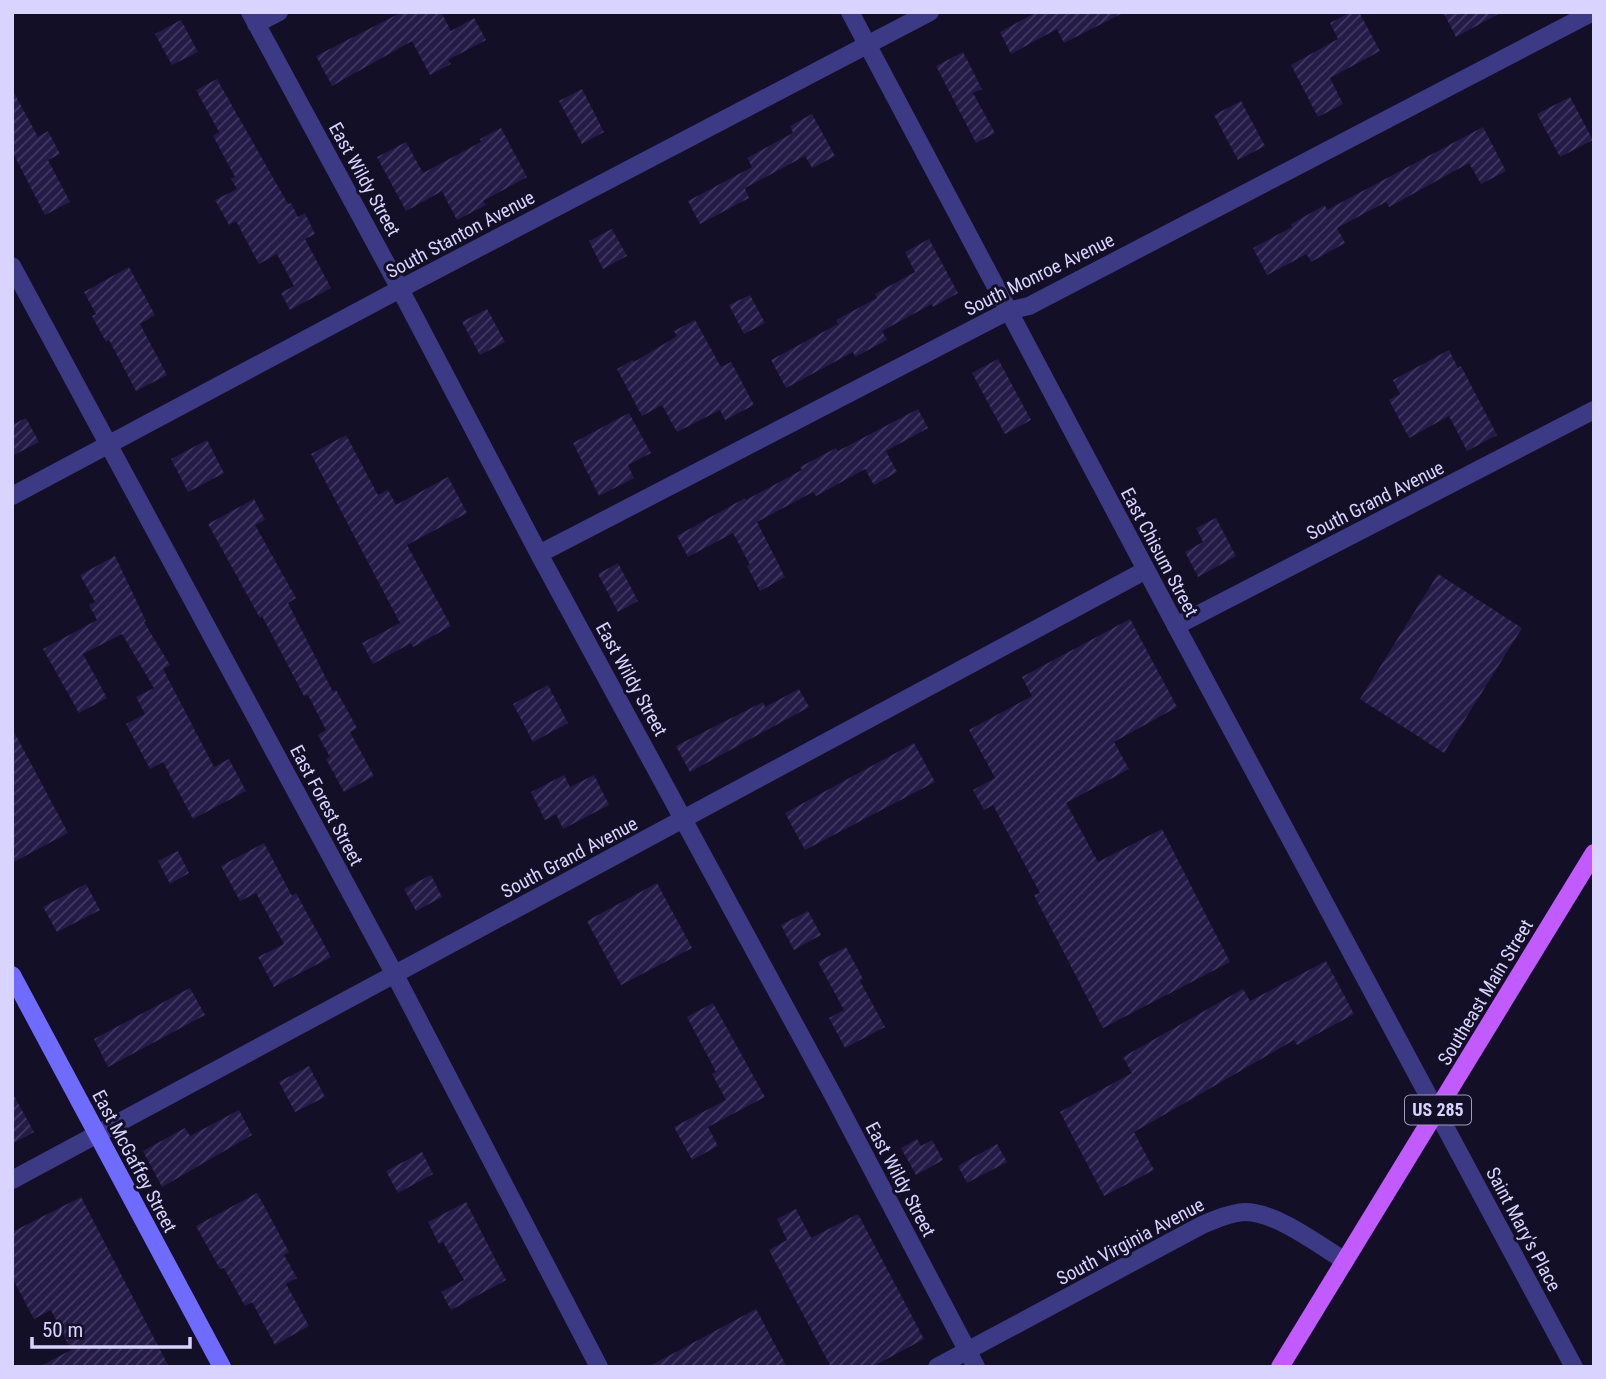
<svg xmlns="http://www.w3.org/2000/svg" width="1606" height="1379" viewBox="0 0 1606 1379" font-family="'Roboto Condensed',sans-serif">
	<style>
		.building { fill: url(#building-hatch) }
		.lines { fill: none; stroke-linecap: round; stroke-linejoin: round }
		.minor { stroke: #3d3a85; stroke-width: 18 }
		.tertiary { stroke: #3d3a85; stroke-width: 18 }
		.secondary { stroke: #6f6bff; stroke-width: 18 }
		.primary { stroke: #c25bff; stroke-width: 18 }
		.labels { text-anchor: middle; stroke-width: 6; stroke-linejoin: round; paint-order: stroke }
		.shield { fill: #130f26; stroke: #9e99be; stroke-width: 2 }
		.shield-label { font-size: 18px; font-weight: bold; fill: #d9d4ff }
		.street-label { font-size: 19px; fill: #d9d4ff; stroke: #130f26 }
	</style>
	<defs>
		<pattern id="building-hatch" width="6" height="6" patternUnits="userSpaceOnUse" patternTransform="scale(1.75)"><rect width="6" height="6" fill="#241b47"/><path d="M-1 1l2-2M0 6l6-6M5 7l2-2" fill="none" stroke="#433b63"/></pattern>
	</defs>
	<rect width="100%" height="100%" fill="#130f26"/>
	<path class="building" d="M402,12H441L451,31L474,18L486,40L448,60L451,64L430,75L412,41L332,86L316,56Z
		M1037,12H1125L1064,43L1057,29L1011,54L1000,32Z
		M1351,12H1359L1380,51L1330,78L1343,104L1318,117L1291,65L1338,39L1330,23Z
		M1443,12H1502L1456,37Z
		M181,20L198,52L172,65L155,34Z
		M963,52L982,89L973,93L995,133L976,143L936,66Z
		M217,79L288,204L291,203L298,217L305,213L315,234L305,239L331,288L290,310L281,293L294,286L277,254L259,264L236,221L229,225L215,200L237,189L231,179L235,177L213,136L219,132L196,90Z
		M12,89L38,137L48,131L60,154L48,160L70,202L45,215L12,151Z
		M582,89L604,132L582,144L559,101Z
		M1570,97L1593,140L1560,157L1537,114Z
		M1241,101L1265,146L1238,160L1214,115Z
		M812,114L835,156L812,168L805,156L745,188L749,198L700,224L688,201L752,167L747,158L793,133L790,126Z
		M1483,127L1506,171L1481,184L1469,163L1389,207L1386,202L1337,228L1345,243L1311,262L1307,254L1267,275L1253,248L1292,227L1291,224L1325,205L1327,210Z
		M501,128L527,177L483,201L486,205L457,220L442,191L406,211L377,157L406,142L423,173L481,142L480,139Z
		M612,229L627,256L603,269L589,241Z
		M929,239L958,293L933,307L932,304L882,331L887,340L855,357L853,352L786,388L771,360L838,324L836,320L877,298L875,294L915,272L905,252Z
		M129,267L155,315L140,324L167,375L136,391L109,340L106,342L92,316L96,314L84,292Z
		M750,295L765,323L744,334L729,305Z
		M487,309L505,342L480,355L462,322Z
		M695,320L721,367L731,362L754,405L725,420L720,410L677,432L662,405L642,416L617,369L633,360L634,362L677,336L674,331Z
		M1449,350L1458,368L1461,366L1497,435L1467,451L1449,416L1409,438L1389,400L1400,394L1393,380Z
		M998,359L1031,420L1005,434L972,373Z
		M918,409L928,428L886,451L897,472L874,485L865,469L816,496L813,492L757,522L785,577L760,591L747,566L750,565L733,533L688,557L677,536L745,498L746,500L802,470L800,467L836,448L838,451Z
		M629,413L651,453L628,465L634,478L599,496L573,443Z
		M26,418L39,442L12,456V425Z
		M346,435L378,495L388,490L396,505L448,477L467,513L407,545L451,626L413,647L411,643L373,664L362,643L400,623L311,454Z
		M207,440L224,473L188,492L171,459Z
		M254,499L265,520L255,525L296,598L288,603L333,692L336,690L357,728L350,732L374,776L344,792L326,759L330,757L318,735L326,730L308,695L304,696L262,616L260,618L208,524Z
		M1216,518L1236,556L1198,577L1185,552L1203,542L1196,528Z
		M115,556L146,621L144,622L170,665L163,669L214,767L229,759L246,791L193,819L163,762L150,769L126,724L145,714L136,697L154,688L122,634L83,654L107,698L79,713L43,649L97,620L89,605L95,602L80,575Z
		M618,563L638,601L618,612L598,574Z
		M1438,574L1522,628L1444,753L1360,699Z
		M1130,619L1177,707L1114,742L1129,769L1066,803L1098,862L1162,829L1230,962L1103,1028L1034,895L1040,893L993,805L984,810L973,790L995,778L969,730L1032,696L1022,677Z
		M548,685L568,723L533,742L513,704Z
		M799,689L809,707L690,772L676,746L763,702L765,707Z
		M12,728L68,833L12,863Z
		M914,743L935,782L805,850L785,813Z
		M564,775L570,787L594,775L609,805L563,829L556,814L545,820L531,792Z
		M264,843L292,896L296,893L331,957L274,987L258,957L284,944L256,893L240,901L221,866Z
		M178,851L189,873L170,884L158,861Z
		M431,875L442,897L416,911L404,889Z
		M657,883L692,948L621,985L587,921Z
		M86,884L100,910L57,932L43,907Z
		M808,911L821,935L794,950L781,925Z
		M846,947L863,979L860,981L885,1027L845,1048L829,1018L844,1010L818,962Z
		M1326,961L1354,1014L1297,1045L1294,1040L1134,1132L1154,1170L1104,1196L1060,1112L1132,1073L1123,1057L1243,989L1250,1001Z
		M190,988L205,1015L108,1067L94,1039Z
		M713,1003L765,1097L708,1127L718,1146L692,1160L674,1127L726,1100L712,1074L716,1072L687,1017Z
		M309,1066L325,1097L295,1112L279,1082Z
		M12,1092L34,1132L12,1144Z
		M239,1110L252,1135L162,1187L143,1151L185,1128L190,1136Z
		M917,1139L921,1146L932,1140L943,1160L916,1175L901,1148Z
		M997,1144L1007,1162L967,1183L958,1166Z
		M422,1152L433,1174L398,1193L386,1171Z
		M257,1193L289,1252L284,1255L297,1278L286,1284L309,1326L275,1345L252,1302L245,1306L224,1268L220,1269L196,1226Z
		M81,1197L169,1367H39L71,1350L51,1310L34,1319L12,1277V1232Z
		M466,1202L506,1280L451,1310L441,1292L464,1280L443,1242L439,1244L428,1222Z
		M796,1209L811,1238L858,1214L924,1339L872,1367H831L769,1250L787,1240L777,1219Z
		M756,1309L787,1367H648Z"/>
	<g class="lines">
		<path class="minor" d="M250,12L400,289L539,554L833,1095L976,1367
			M256,24L279,12
			M12,266L395,975L599,1367
			M12,496L400,289L930,12
			M539,554L1008,311L1029,306L1593,12
			M1176,626L1594,410
			M12,1180L1146,570"/>
		<path class="tertiary" d="M850,12L1176,626L1574,1367
			M937,1367L1202,1225C1216,1219 1230,1213 1245,1212C1276,1212 1319,1245 1345,1261"/>
		<path class="secondary" d="M12,975L222,1367"/>
		<path class="primary" d="M1280,1367L1594,853"/>
	</g>
	<g class="labels">
		<rect class="shield" x="1405" y="1095.5" width="66" height="29" rx="5"/>
		<g class="shield-label">
			<text x="1438" y="1116">US 285</text>
		</g>
		<g class="street-label">
			<text transform="translate(365 179) rotate(61)" y="7">East Wildy Street</text>
			<text transform="translate(460 234) rotate(-28)" y="7">South Stanton Avenue</text>
			<text transform="translate(1039 274) rotate(-26)" y="7">South Monroe Avenue</text>
			<text transform="translate(1375 500) rotate(-27)" y="7">South Grand Avenue</text>
			<text transform="translate(1160 552) rotate(62)" y="7">East Chisum Street</text>
			<text transform="translate(632 679) rotate(61)" y="7">East Wildy Street</text>
			<text transform="translate(327 805) rotate(62)" y="7">East Forest Street</text>
			<text transform="translate(569 857) rotate(-28)" y="7">South Grand Avenue</text>
			<text transform="translate(1485 992) rotate(-59)" y="7">Southeast Main Street</text>
			<text transform="translate(135 1161) rotate(62)" y="7">East McGaffey Street</text>
			<text transform="translate(901 1179) rotate(62)" y="7">East Wildy Street</text>
			<text transform="translate(1524 1229) rotate(62)" y="7">Saint Mary's Place</text>
			<text transform="translate(1130 1241) rotate(-28)" y="7">South Virginia Avenue</text>
		</g>
	</g>
	<rect width="1606" height="1379" fill="none" stroke="#d9d4ff" stroke-width="28"/>
	<path d="M32 1337v10h158v-10" fill="none" stroke="#d9d4ff" stroke-width="3.5"/>
	<text x="42" y="1337" font-size="21" fill="#d9d4ff" stroke="#130f26" stroke-width="5" paint-order="stroke">50 m</text>
</svg>
